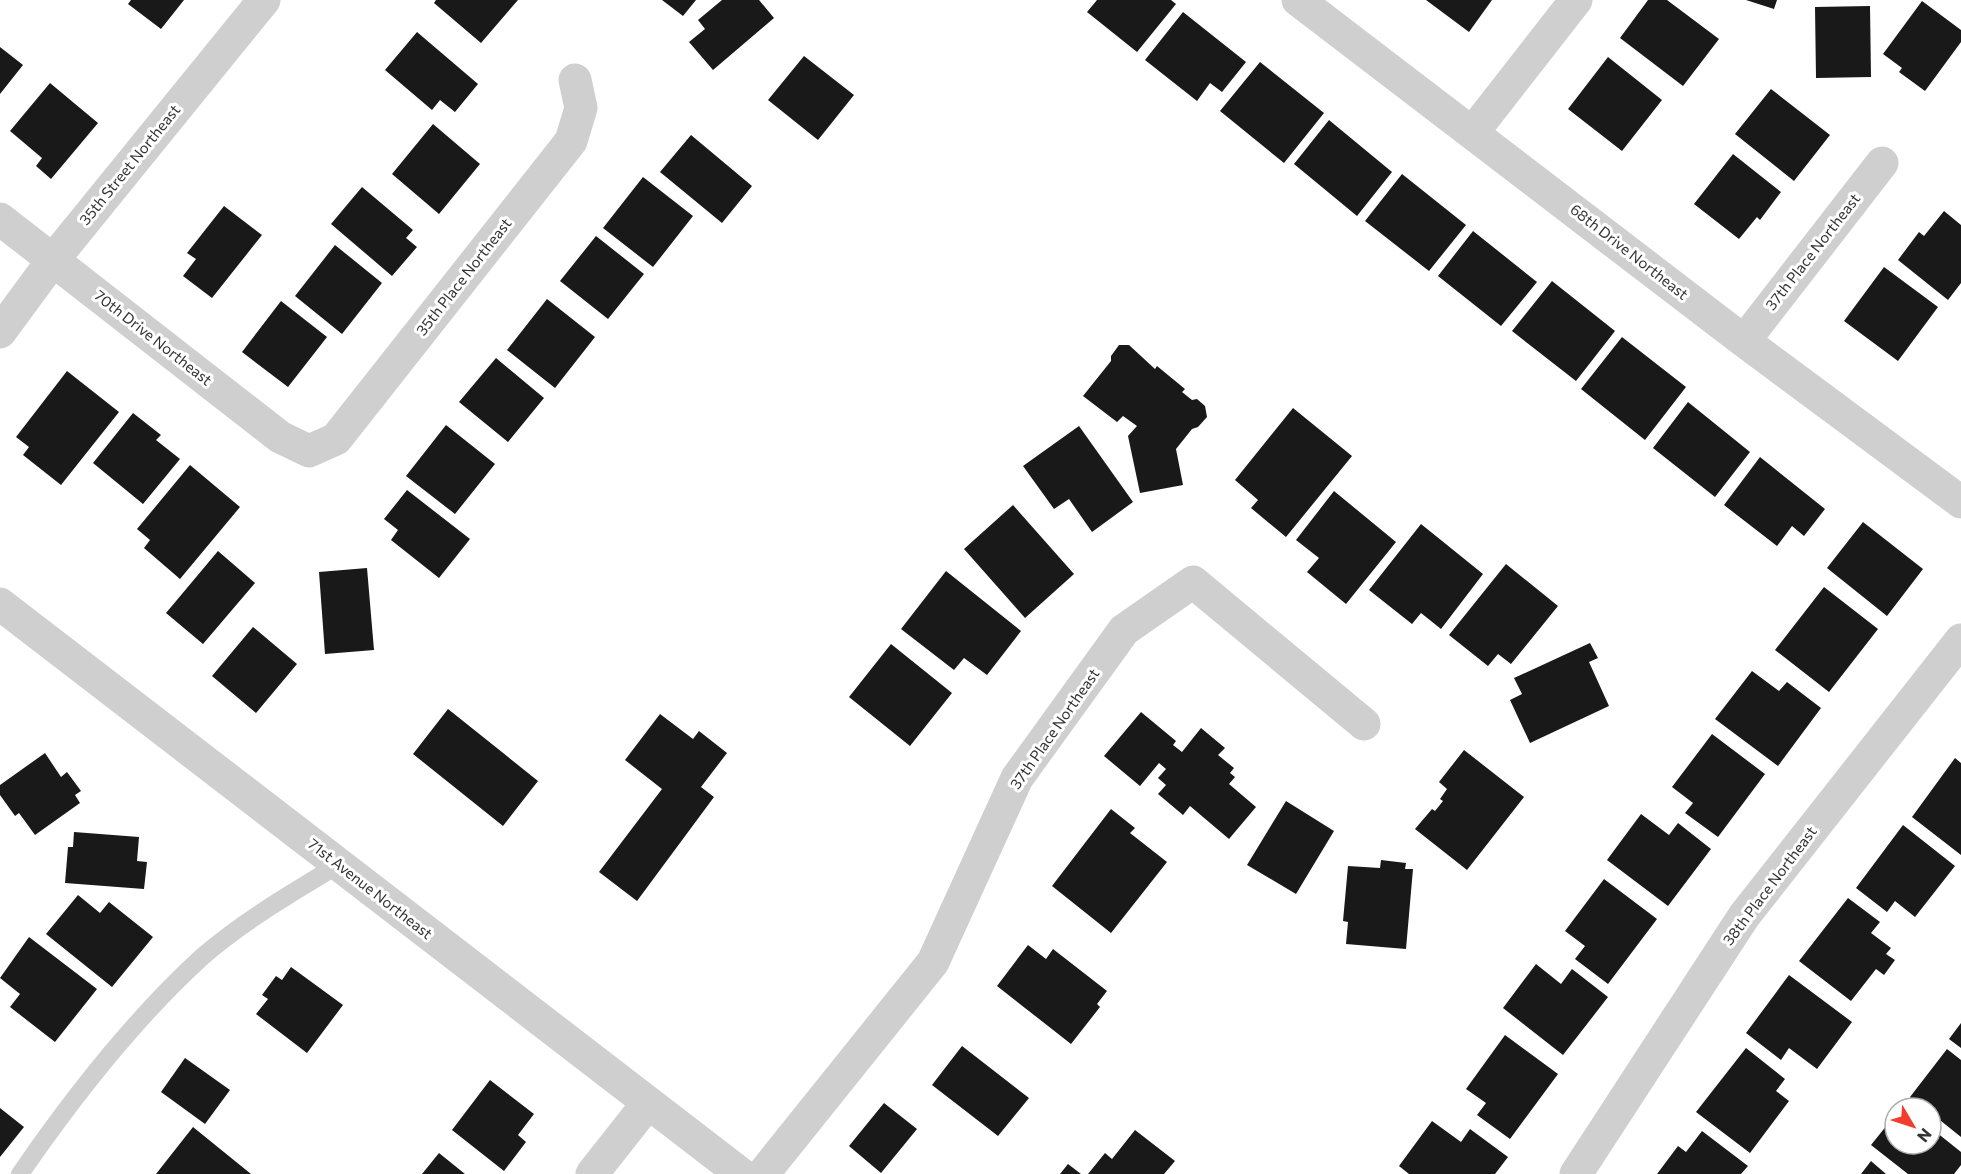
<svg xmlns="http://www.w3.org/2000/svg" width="1961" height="1174" viewBox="0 0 1961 1174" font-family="Commissioner,sans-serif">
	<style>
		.building { fill: #191919 }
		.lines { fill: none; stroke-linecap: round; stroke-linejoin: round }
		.service { stroke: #cfcfcf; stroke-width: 18 }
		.minor { stroke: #cfcfcf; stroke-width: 33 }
		.tertiary { stroke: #cfcfcf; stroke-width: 33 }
		.labels { text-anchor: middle; stroke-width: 6; stroke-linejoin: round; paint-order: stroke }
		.street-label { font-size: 15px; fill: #323232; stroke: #fff }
	</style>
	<rect width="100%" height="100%" fill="#fff"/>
	<path class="building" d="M131,0H184L161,29L128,4Z
		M436,0H518L481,43L434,3Z
		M662,0H696L683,16Z
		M722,0H759L774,18L713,70L689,42L705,29L698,20Z
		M1097,0H1171L1176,4L1137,52L1087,12Z
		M1426,0H1492L1469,32Z
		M1648,0H1667L1719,39L1683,86L1620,38Z
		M1746,0H1777L1774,9Z
		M1922,1L1961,30V42L1925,91L1899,72L1902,68L1883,54Z
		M1870,6L1871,77L1816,78L1815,7Z
		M1183,12L1246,62L1222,92L1210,83L1197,101L1145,60Z
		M417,32L478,84L455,112L440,100L432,110L385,70Z
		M0,47L23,65L0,94Z
		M804,56L854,95L818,140L768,100Z
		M1608,57L1662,100L1622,151L1568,109Z
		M1260,62L1324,113L1284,163L1220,111Z
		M50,83L98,123L51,179L36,166L42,158L10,131Z
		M1771,89L1830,135L1794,181L1735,134Z
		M1329,120L1392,172L1357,216L1294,164Z
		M433,124L480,164L439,214L392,174Z
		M691,135L752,186L722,223L660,172Z
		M1733,154L1781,192L1760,220L1757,217L1739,239L1694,204Z
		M1402,174L1466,225L1429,271L1365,221Z
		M643,177L693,216L653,267L603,228Z
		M362,187L413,230L406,238L417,247L392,276L331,224Z
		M224,206L262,235L212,298L183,276L196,259L187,253Z
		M1944,211L1961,225V283L1948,300L1898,260L1919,232L1924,236Z
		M1473,231L1537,282L1501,326L1438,276Z
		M596,236L644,274L608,319L560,281Z
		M335,245L382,283L342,334L295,296Z
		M1884,267L1938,307L1898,361L1844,321Z
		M1552,281L1615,331L1576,381L1512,331Z
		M547,299L595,337L555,388L507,350Z
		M281,301L327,337L288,387L242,352Z
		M1622,337L1686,387L1645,440L1581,389Z
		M1119,345H1129L1155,369L1157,366L1185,389L1182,392L1192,400L1197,399L1205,406L1207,417L1198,427L1192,429L1176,449L1183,485L1140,493L1128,436L1137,426L1123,416L1117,422L1083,396L1111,361V356Z
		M496,358L544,398L508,442L459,402Z
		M67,371L119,412L61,485L23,455L29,447L16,437Z
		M1688,402L1750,452L1715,497L1653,448Z
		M1293,408L1352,456L1286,537L1251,508L1258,500L1235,480Z
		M133,413L161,435L156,440L180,459L143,504L93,463Z
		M446,425L495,464L455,514L406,476Z
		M1079,426L1133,502L1092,532L1069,499L1054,509L1023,466Z
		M1760,457L1825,509L1804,536L1792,526L1777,546L1724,505Z
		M190,465L240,507L180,579L144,548L150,540L137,529Z
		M407,490L470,539L439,578L391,540L398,530L384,519Z
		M1334,491L1396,542L1346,604L1307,572L1319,558L1296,540Z
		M1013,505L1074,574L1025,618L964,549Z
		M1863,522L1923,569L1887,616L1827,568Z
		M1421,524L1483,574L1441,629L1421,613L1412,624L1369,590Z
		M218,551L255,583L203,644L166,613Z
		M1506,564L1558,606L1511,664L1498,654L1488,666L1449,635Z
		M367,568L374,650L325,654L319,572Z
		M946,571L1021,631L987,675L964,658L954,670L901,629Z
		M1824,587L1878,629L1829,692L1775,650Z
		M253,627L297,664L256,713L212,676Z
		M1590,643L1598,658L1589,662L1609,706L1530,743L1510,700L1522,694L1514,678Z
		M891,644L952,693L910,746L849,697Z
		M1752,671L1779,691L1787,682L1821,708L1778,766L1715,719Z
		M448,709L538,781L503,826L413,754Z
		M1141,712L1176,741L1173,745L1182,752L1201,728L1225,748L1218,755L1234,768L1230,773L1235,777L1229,784L1256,807L1229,839L1190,806L1183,815L1158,794L1166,785L1158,778L1166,769L1159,763L1140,786L1104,756Z
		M660,714L693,739L699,731L727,753L701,787L714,797L637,901L599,872L662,789L625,760Z
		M1712,734L1765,774L1718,837L1685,813L1693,803L1672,787Z
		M1464,750L1524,797L1467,870L1415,829L1432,809L1435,811L1443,801L1440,799L1447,789L1439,782Z
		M45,753L61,777L67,772L81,791L75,795L80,803L35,835L19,813L15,816L0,795V785Z
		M1955,758L1961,763V855L1912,817Z
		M1286,801L1334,831L1296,894L1247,865Z
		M1111,809L1135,828L1130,833L1167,862L1111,933L1052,886Z
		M1641,814L1669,835L1678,823L1711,849L1668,906L1607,860Z
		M1903,825L1955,866L1915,917L1895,901L1887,912L1856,888Z
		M74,832L139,837L137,861L147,862L144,889L65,883L68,847H73Z
		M1381,860L1406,863L1405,869H1413L1406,949L1346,944L1348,922L1343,921L1348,866L1380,868Z
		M1604,879L1657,919L1608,984L1575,959L1585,946L1565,931Z
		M78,895L100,913L109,902L153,937L112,987L46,934Z
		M1848,898L1880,922L1871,933L1891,948L1886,954L1895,960L1884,975L1876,969L1851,1001L1799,961Z
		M29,937L97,989L55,1042L10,1007L20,994L0,978Z
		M1028,945L1046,959L1053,949L1107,991L1097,1004L1100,1007L1071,1044L997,986Z
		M1536,964L1561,984L1572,969L1608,997L1563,1055L1503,1008Z
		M291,967L343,1005L307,1053L256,1014L268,999L262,995L276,976L282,980Z
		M1789,975L1852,1022L1817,1069L1789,1048L1781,1060L1746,1033Z
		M1961,1023V1048L1949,1039Z
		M1505,1035L1558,1074L1510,1139L1477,1115L1486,1103L1466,1089Z
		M962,1046L1029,1098L998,1136L932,1085Z
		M1746,1048L1785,1079L1776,1091L1789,1101L1750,1153L1696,1112Z
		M1947,1049L1961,1060V1137L1931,1113V1108H1924L1910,1097Z
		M185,1058L230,1090L205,1124L161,1092Z
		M490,1080L534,1114L518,1135L526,1142L504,1171L452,1130Z
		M884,1103L917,1129L881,1173L849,1146Z
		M0,1108L24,1127L0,1157Z
		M1895,1115V1144H1931V1128L1961,1152V1165L1954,1174H1908L1871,1145Z
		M1432,1121L1461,1142L1470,1129L1508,1157L1495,1174H1409L1399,1166Z
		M193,1127L251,1174H156Z
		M1135,1130L1175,1161L1164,1174H1088L1105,1153L1112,1159Z
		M1702,1131L1748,1166L1741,1174H1657L1678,1146L1686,1152Z
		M439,1153L465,1174H422Z
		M1871,1161L1886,1174H1861Z
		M1068,1164L1081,1174H1060Z"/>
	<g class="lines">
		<path class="service" d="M20,1174C73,1097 133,1020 202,957C242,922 293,892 338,865"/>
		<path class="minor" d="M1298,0L1744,341L1961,502
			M1473,132L1576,0
			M0,219L280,437L309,451L336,439L571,141L581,108L575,80
			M0,332L53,260L264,0
			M1744,341L1882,163
			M592,1174L648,1103
			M763,1174L933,962L1017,778L1124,630L1193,582L1364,724
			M1576,1174L1744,916L1961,640"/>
		<path class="tertiary" d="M0,604L741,1174"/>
	</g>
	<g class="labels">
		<g class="street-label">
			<text transform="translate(130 165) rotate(-51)" y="5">35th Street Northeast</text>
			<text transform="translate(1629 252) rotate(38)" y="5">68th Drive Northeast</text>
			<text transform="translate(1813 252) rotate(-52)" y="5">37th Place Northeast</text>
			<text transform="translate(464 277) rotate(-52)" y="5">35th Place Northeast</text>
			<text transform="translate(153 338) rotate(38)" y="5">70th Drive Northeast</text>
			<text transform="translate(1055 729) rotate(-55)" y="5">37th Place Northeast</text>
			<text transform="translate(1770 886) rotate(-53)" y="5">38th Place Northeast</text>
			<text transform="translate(370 889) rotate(38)" y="5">71st Avenue Northeast</text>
		</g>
	</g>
	<g transform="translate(1913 1126) rotate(129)"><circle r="28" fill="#ffffff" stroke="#adadad" stroke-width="1.5"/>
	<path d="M0-4.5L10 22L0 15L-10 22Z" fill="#f33c2b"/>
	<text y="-9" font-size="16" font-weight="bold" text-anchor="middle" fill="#323232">N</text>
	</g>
</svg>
